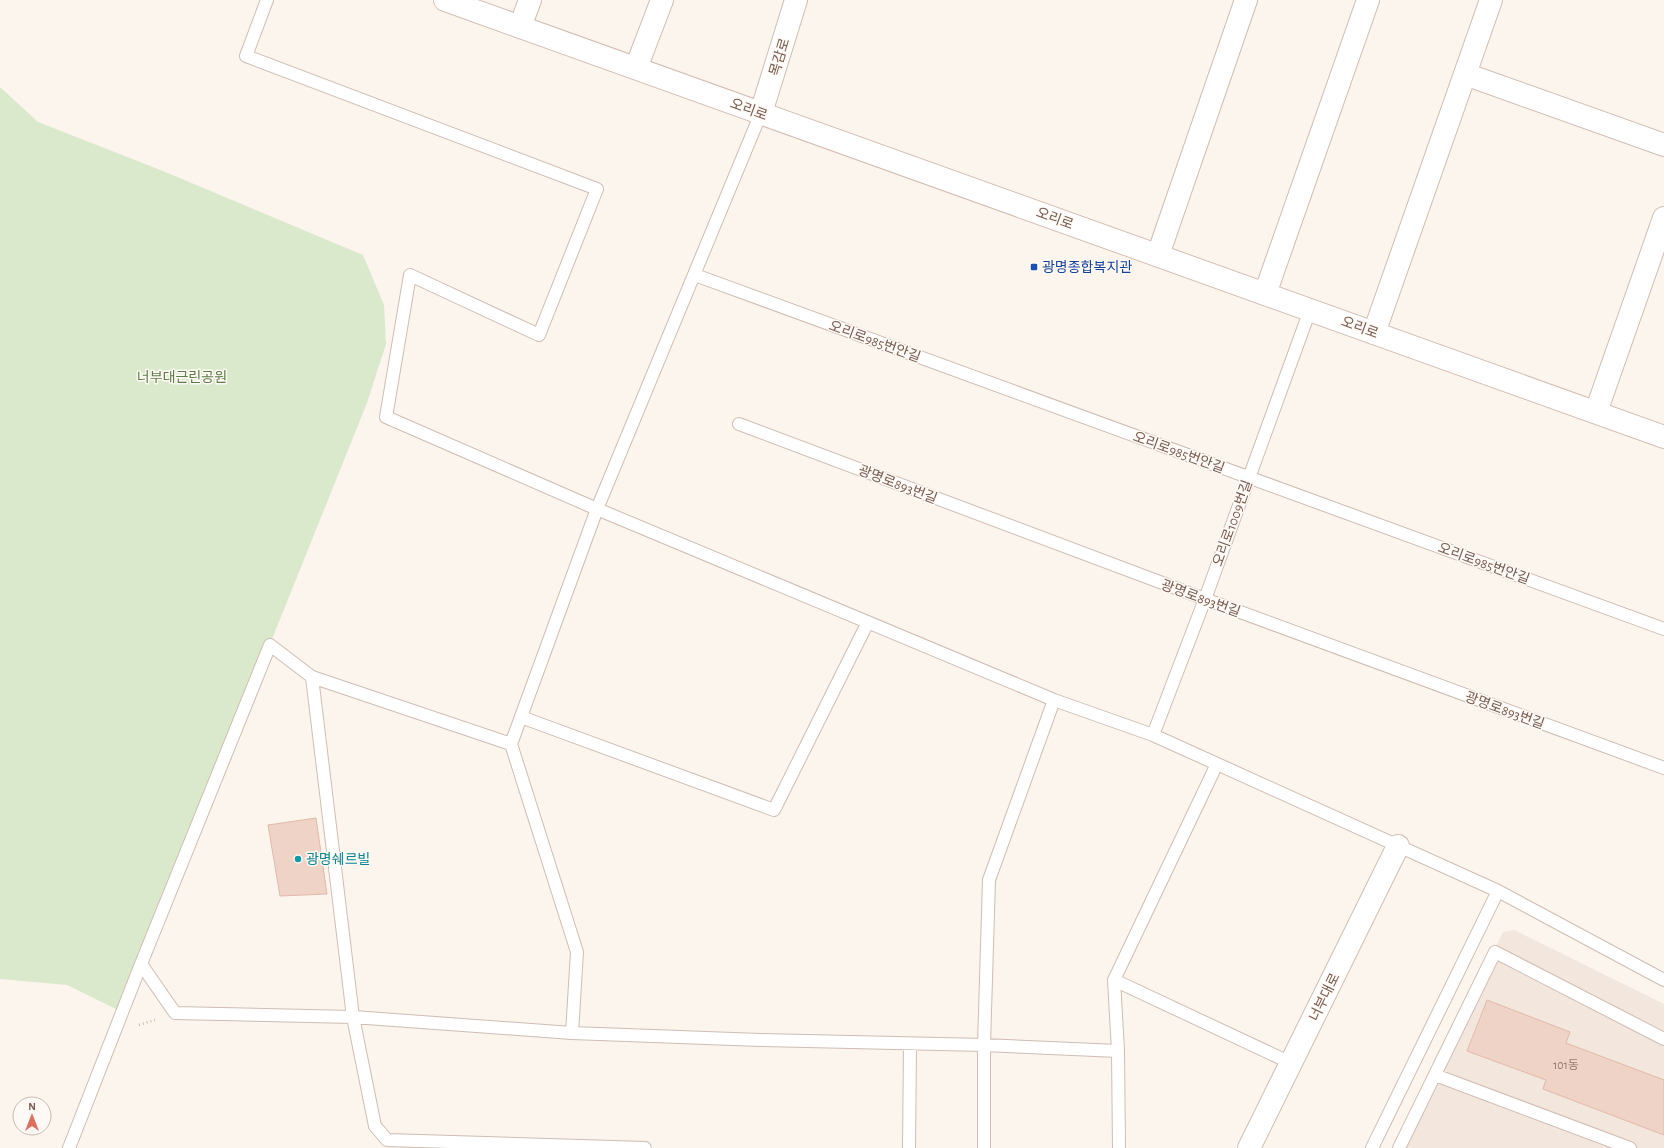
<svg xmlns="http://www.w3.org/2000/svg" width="1664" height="1148" viewBox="0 0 1664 1148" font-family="'Alegreya Sans','Noto Sans KR',sans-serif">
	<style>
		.residential { fill: #f3e6dc }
		.green { fill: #dae9cc }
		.building { fill: #efd3c7; stroke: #e1b9a8 }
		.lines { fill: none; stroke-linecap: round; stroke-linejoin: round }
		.service-casing { stroke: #cebdb3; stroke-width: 14 }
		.minor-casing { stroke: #cebdb3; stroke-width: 24 }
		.secondary-casing { stroke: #d3beb3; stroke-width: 24 }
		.path { stroke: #d5b6a9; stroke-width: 2.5; stroke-dasharray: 1 3; stroke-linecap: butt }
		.service { stroke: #fff; stroke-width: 12 }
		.minor { stroke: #fff; stroke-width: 22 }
		.secondary { stroke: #fff; stroke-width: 22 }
		.transit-dot { fill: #1a4fb4; stroke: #fef9f4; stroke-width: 1.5 }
		.culture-dot { fill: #0f9aa8; stroke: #fef9f4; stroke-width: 1.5 }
		.labels { text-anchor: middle; stroke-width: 3; stroke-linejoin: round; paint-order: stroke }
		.number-label { font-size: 12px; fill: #94796e }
		.street-label { font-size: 14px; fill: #765b51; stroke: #fef9f4 }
		.transit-label { font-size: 14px; fill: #164399; stroke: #fef9f4; text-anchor: start }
		.park-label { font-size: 14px; fill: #5c7b49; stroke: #fef9f4 }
		.culture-label { font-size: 14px; fill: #0d838f; stroke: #fef9f4; text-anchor: start }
	</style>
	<rect width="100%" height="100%" fill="#fcf5ed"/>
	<path class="residential" d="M1514,930L1664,1004V1148H1399L1503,932Z"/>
	<path class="green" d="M0,87L38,122L163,171L363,255L384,305L386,344L367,403L122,1012L67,985L0,979Z"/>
	<path class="building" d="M316,818L327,894L280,896L268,825Z
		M1487,1000L1570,1032L1566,1043L1664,1080V1135L1543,1089L1546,1080L1467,1051Z"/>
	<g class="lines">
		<g class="service-casing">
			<path id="service" d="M267,0L246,56L597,189L539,335L410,275L386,417L597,509L1054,700L1153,735L1498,891L1664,980
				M695,275L1664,629
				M739,424L1205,599L1664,768
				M312,677L270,645L141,964L175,1013L353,1017L572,1033L760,1040L984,1045L1118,1051
				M521,717L774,810L868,622
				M1153,735L1205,599L1310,310
				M511,744L312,677L353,1017L375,1126L387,1140L645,1148
				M1114,980L1291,1063
				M572,1033L577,952L511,744L597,509L761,113
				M1435,1075L1630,1148
				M69,1148L141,964
				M909,1148L910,1044
				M984,1148V1045L989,880L1054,700
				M1119,1148L1118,1051L1114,980L1217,764
				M1372,1148L1498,891
				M1399,1148L1495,952L1664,1039"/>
		</g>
		<g class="minor-casing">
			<path id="minor" d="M520,27L530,0
				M636,68L662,0
				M1465,74L1664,145
				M761,113L796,0
				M1158,255L1246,0
				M1265,294L1368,0
				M1374,333L1491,0
				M1596,412L1664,218
				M1249,1148L1398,846"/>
		</g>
		<g class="secondary-casing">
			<path id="secondary" d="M445,0L1664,437"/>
		</g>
		<path class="path" d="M139,1025L155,1020"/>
		<use href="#service" class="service"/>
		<use href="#minor" class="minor"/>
		<use href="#secondary" class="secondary"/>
	</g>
	<rect class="transit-dot" x="1030" y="263" width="8" height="8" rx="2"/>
	<circle class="culture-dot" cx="298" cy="859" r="4"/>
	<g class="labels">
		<g class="number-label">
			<text x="1566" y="1069">101동</text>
		</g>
		<g class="street-label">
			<text transform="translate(779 57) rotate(-73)" y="5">목감로</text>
			<text transform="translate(749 109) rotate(20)" y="5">오리로</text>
			<text transform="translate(1055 218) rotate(20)" y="5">오리로</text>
			<text transform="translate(1360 327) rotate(20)" y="5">오리로</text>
			<text transform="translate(875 341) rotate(20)" y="5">오리로985번안길</text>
			<text transform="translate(1179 452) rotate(20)" y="5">오리로985번안길</text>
			<text transform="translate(898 484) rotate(21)" y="5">광명로893번길</text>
			<text transform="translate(1232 523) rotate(-70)" y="5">오리로1009번길</text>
			<text transform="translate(1484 563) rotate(20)" y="5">오리로985번안길</text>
			<text transform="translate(1201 598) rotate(20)" y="5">광명로893번길</text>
			<text transform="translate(1505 710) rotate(20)" y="5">광명로893번길</text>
			<text transform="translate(1324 997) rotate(-64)" y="5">너부대로</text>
		</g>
		<g class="transit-label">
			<text x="1042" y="272">광명종합복지관</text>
		</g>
		<g class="park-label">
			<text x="182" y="382">너부대근린공원</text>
		</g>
		<g class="culture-label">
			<text x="306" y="864">광명쉐르빌</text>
		</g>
	</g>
	<g transform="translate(32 1116)"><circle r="19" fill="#fef9f4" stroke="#c8bab3"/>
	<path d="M0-3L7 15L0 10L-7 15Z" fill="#db6e5d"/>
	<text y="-6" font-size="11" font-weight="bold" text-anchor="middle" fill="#765b51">N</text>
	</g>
</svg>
